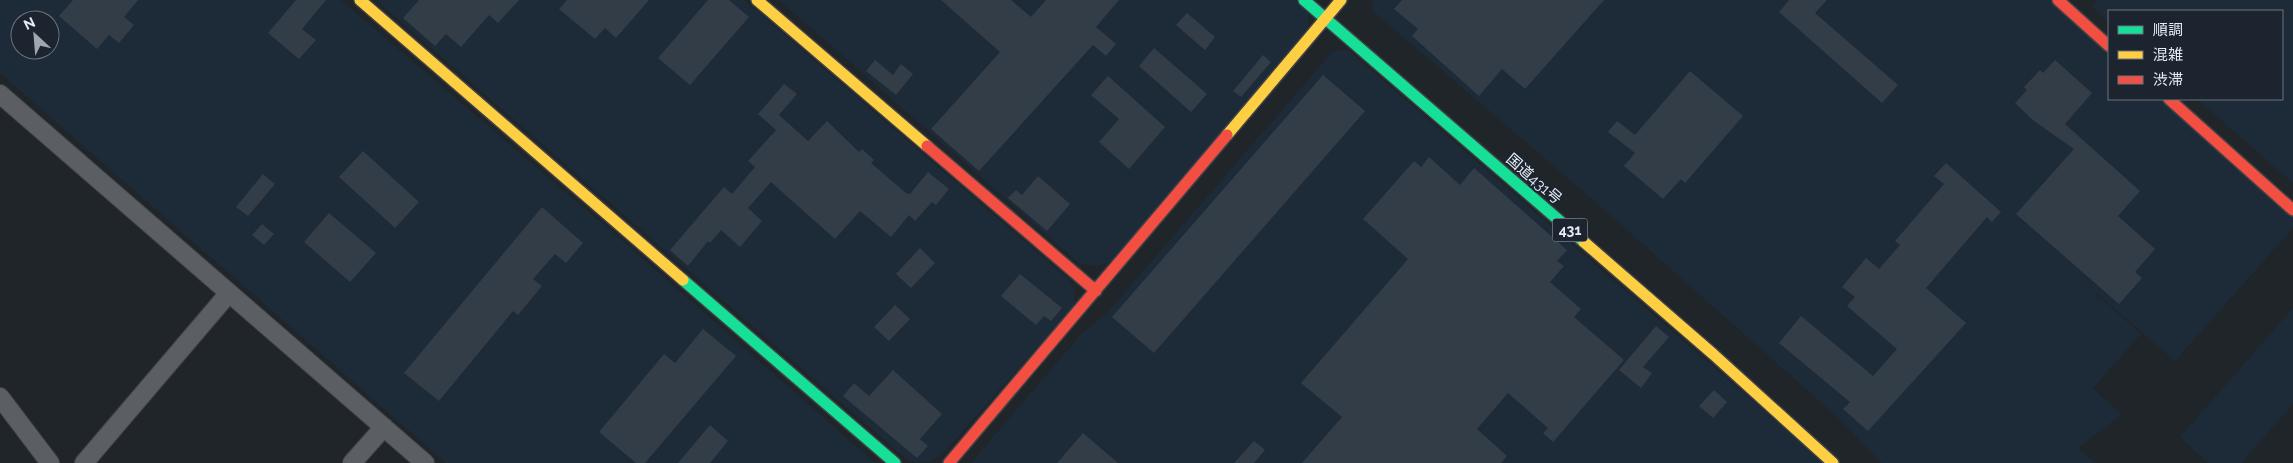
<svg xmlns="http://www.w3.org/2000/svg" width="2293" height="463" viewBox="0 0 2293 463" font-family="Raleway,'Noto Sans JP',sans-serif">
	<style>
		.built { fill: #1d2a38; fill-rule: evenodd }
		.building { fill: #333d48 }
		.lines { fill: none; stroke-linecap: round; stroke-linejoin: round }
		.street-casing { stroke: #3f4247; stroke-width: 20 }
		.fast-casing { stroke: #3f4247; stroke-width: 14 }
		.slow-casing { stroke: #3f4247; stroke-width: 14 }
		.jam-casing { stroke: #3f4247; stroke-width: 14 }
		.street { stroke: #5b5f63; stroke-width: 18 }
		.fast { stroke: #16e098; stroke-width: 11 }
		.slow { stroke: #ffcf43; stroke-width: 11 }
		.jam { stroke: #f24e42; stroke-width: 11 }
		.labels { text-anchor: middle; stroke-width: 4; stroke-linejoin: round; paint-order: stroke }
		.shield { fill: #1b242f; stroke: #a9b0b9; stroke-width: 1 }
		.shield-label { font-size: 14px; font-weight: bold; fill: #e6ecf4 }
		.street-label { font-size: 15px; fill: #e6ecf4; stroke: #1b242f }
	</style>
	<rect width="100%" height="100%" fill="#20252a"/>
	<path class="built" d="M0,0H341L633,250L875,463H446L0,73ZM20,20H50V50H20Z
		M376,0H744L1069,280L1075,292L1074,306L945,451L932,461L916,463L905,458Z
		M779,0H1295L1309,12L1308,31L1112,261L1096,266L1079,263Z
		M1372,0H2049L2109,52V99H2163L2293,212V228L2175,361L2067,268L2141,334L2093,388L2121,415L2078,448L2095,463H1882L1833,413L1583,191L1374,12Z
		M2098,0H2293V183L2197,99H2282V11H2109V22L2092,7Z
		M1348,50L1824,463H971L1083,332L1105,315L1333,51Z
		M2293,308V404L2241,463H2208L2180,437Z"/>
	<path class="building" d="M73,0H138L124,17L134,25L119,43L109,35L97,49L59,16Z
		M296,0H326L302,29L316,40L299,59L268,33Z
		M419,0H519L498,23L489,15L461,47L446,34L435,46L403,18Z
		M567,0H649L616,38L605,28L595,39L559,9Z
		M708,0H729L749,17L690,85L658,58Z
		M941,0H1011L1031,17L1046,0H1119L1096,27L1116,44L1106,56L1093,45L979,171L931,129L1000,52Z
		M1402,0H1604L1525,89L1502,69L1479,96L1412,36L1418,29L1394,9Z
		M1789,0H1827L1815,13L1898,85L1882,103L1779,12Z
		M1187,13L1215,37L1205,50L1176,25Z
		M1154,48L1207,94L1191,112L1139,66Z
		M1263,55L1271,62L1241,97L1233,91Z
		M875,60L893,75L901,64L913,74L896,95L866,71Z
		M2055,60L2092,93L2065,124L2140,191L2118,216L2155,249L2135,272L2142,278L2119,304L2016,214L2074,149L2034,121L2015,103L2027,90L2024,87L2040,70L2043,73Z
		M1690,71L1743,116L1685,183L1681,179L1663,199L1624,166L1635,153L1608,132L1617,121L1635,135Z
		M1323,75L1365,111L1154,353L1112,317Z
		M1108,76L1165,127L1129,169L1099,142L1119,119L1091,95Z
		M784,84L797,94L779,115L808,141L827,121L859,152L862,149L874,160L871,163L906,193L910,194L928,172L949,189L936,205L932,202L915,221L909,215L891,237L860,211L835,239L771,182L748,208L762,221L740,247L721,230L710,243L708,241L688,266L670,250L724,187L732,194L755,167L748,161L776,130L758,114Z
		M363,151L419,202L395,228L339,177Z
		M1429,157L1460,185L1474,168L1567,250L1557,261L1564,266L1550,282L1581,309L1574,317L1624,360L1553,442L1543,433L1548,428L1508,393L1477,429L1507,456L1501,463H1302L1342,417L1301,383L1408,259L1363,219L1414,161L1421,167Z
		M1946,163L2001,212L1992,222L1987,217L1926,288L1966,323L1868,431L1843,409L1850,402L1779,343L1801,316L1873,376L1897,349L1847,306L1855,297L1842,287L1866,258L1879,269L1900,245L1895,241L1944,184L1934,176Z
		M263,174L275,184L248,216L236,207Z
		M1038,176L1070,204L1047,231L1008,198L1016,190L1022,195Z
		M542,207L583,243L566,263L555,254L533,279L542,286L518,315L513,311L439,401L404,373Z
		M329,213L376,253L350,282L304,242Z
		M262,224L274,234L264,245L252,235Z
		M920,248L935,263L911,288L896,274Z
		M1020,274L1062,308L1051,321L1044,316L1036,325L1001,296Z
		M895,305L910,319L889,341L874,327Z
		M1656,326L1669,337L1643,367L1652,373L1641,388L1619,370Z
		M703,329L736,356L645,463H636L599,432L664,354L675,363Z
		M893,370L942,414L920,439L928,446L917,458L843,396L854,383L869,396Z
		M1714,390L1727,402L1713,418L1699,406Z
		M710,425L728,441L710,463H678Z
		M1083,433L1118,463H1057Z
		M1254,441L1265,450L1254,463H1234Z"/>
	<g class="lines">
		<g class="street-casing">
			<path id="street" d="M0,94L425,463
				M0,397L50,463
				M84,463L229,293
				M352,463L384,427"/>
		</g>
		<g class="fast-casing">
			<path id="fast" d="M1304,0L1584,242
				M683,280L895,463"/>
		</g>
		<g class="slow-casing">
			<path id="slow" d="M360,0L683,280
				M757,0L927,146
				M1227,135L1341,0
				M1584,242L1713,354L1833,463"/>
		</g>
		<g class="jam-casing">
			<path id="jam" d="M2058,0L2109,46
				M2169,99L2293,210
				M927,146L1096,291
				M949,463L1227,135"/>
		</g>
		<use href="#street" class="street"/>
		<use href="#fast" class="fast"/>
		<use href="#slow" class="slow"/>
		<use href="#jam" class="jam"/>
	</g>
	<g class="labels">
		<rect class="shield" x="1552.5" y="218.5" width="35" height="23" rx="4"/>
		<g class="shield-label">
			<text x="1570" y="235">431</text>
		</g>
		<g class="street-label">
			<text transform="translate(1534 179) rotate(41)" y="5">国道431号</text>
		</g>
	</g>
	<rect x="2108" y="10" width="175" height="90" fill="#1b242f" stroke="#6c747e"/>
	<rect x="2118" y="26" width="25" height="8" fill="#16e098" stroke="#6c747e"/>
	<text x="2153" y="35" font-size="15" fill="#e6ecf4">順調</text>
	<rect x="2118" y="51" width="25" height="8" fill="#ffcf43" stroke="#6c747e"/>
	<text x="2153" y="60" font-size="15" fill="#e6ecf4">混雑</text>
	<rect x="2118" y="76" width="25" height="8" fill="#f24e42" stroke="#6c747e"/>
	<text x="2153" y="85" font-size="15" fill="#e6ecf4">渋滞</text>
	<g transform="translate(35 35) rotate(334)"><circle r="24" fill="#1b242f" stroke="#6c747e"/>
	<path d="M0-4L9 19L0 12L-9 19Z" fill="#a1a6ad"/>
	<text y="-8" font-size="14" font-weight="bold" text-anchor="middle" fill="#e6ecf4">N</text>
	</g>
</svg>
